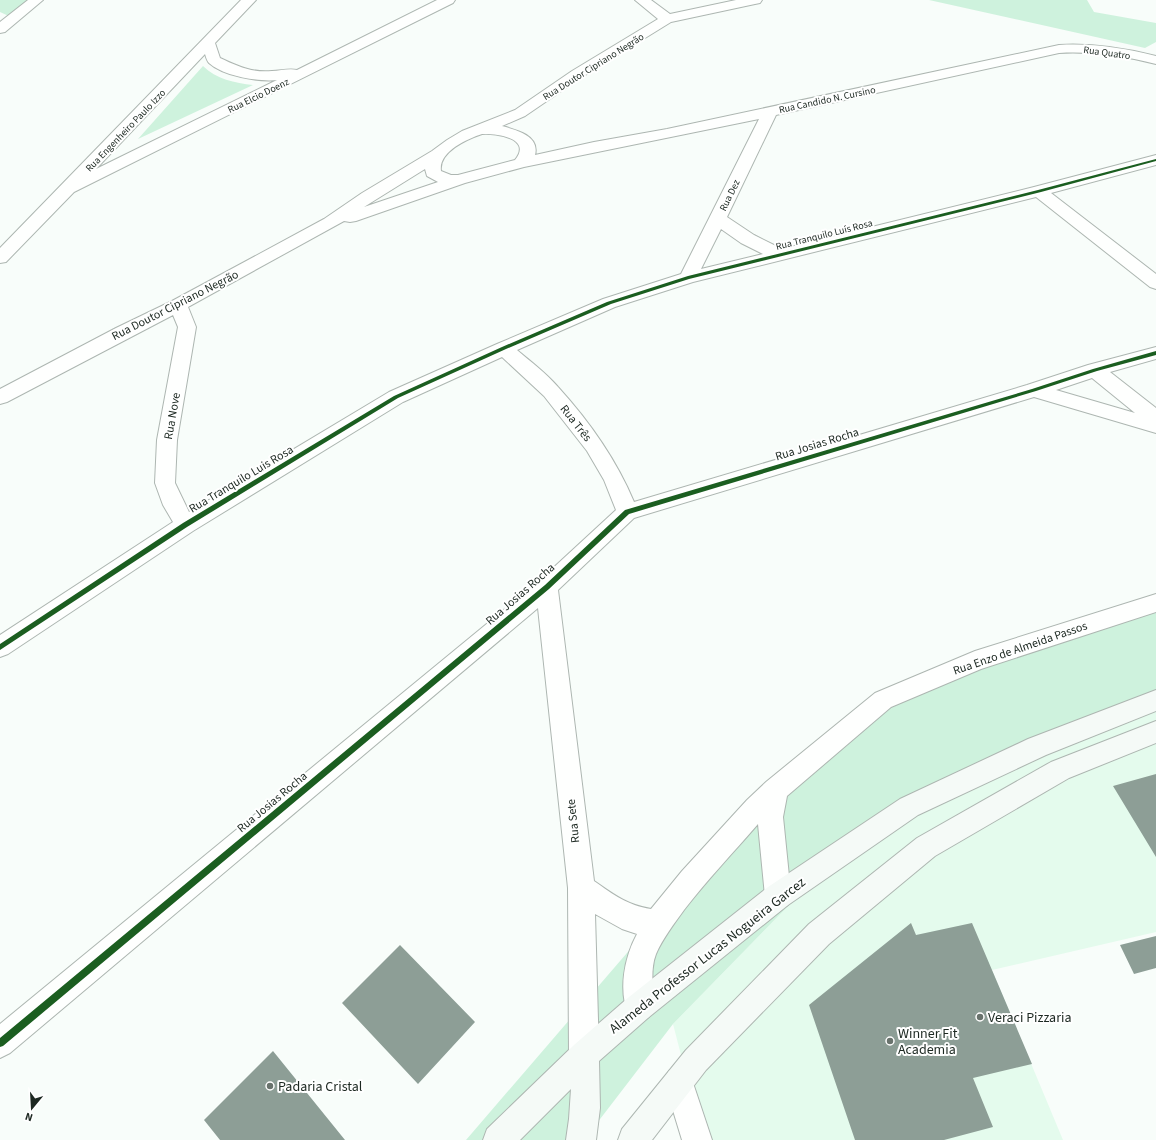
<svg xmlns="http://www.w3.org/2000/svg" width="1156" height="1140" viewBox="0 0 1156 1140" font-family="'Source Sans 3',sans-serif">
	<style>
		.built { fill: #e4fbed }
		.green { fill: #cef2dd }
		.building { fill: #8d9e96 }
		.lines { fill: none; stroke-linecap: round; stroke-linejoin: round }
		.street-casing { stroke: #adb6b1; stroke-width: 2 }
		.secondary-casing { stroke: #adb6b1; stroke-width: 2 }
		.street { fill: #fefffe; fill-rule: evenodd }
		.secondary { fill: #f5faf7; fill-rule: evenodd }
		.cycleway-casing { stroke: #fff; stroke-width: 2 }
		.cycleway { fill: #1b5e20; fill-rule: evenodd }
		.poi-dot { fill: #69736d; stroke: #fff; stroke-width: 1.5 }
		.labels { text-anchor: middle; stroke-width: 4; stroke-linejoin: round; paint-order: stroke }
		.far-street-label { font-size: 10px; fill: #1c2821; stroke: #fff }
		.street-label { font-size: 12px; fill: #1c2821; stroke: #fff }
		.near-street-label { font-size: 14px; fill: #1c2821; stroke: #fff }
		.near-poi-label { font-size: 14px; fill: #1c2821; stroke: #fff; text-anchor: start }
	</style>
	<rect width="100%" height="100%" fill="#f8fdfa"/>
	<path class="built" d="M1156,698V932L992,970L1063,1140H703L673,1024L792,902L907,813Z"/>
	<path class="green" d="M0,0H36L13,18L0,12Z
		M929,0H1087L1094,12L1156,23V42L1145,48Z
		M203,66C216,79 235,83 253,85L138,139Z
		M1156,606V698L907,813L792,902L673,1024L584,1140H466L645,932L802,755L884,704L976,665Z"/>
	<path class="building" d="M1156,774V857L1113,786Z
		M911,923L916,935L972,923L1032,1064L973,1078L993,1127L944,1140H855L809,1005Z
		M1156,936V968L1134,974L1120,945Z
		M400,945L475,1022L418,1084L342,1003Z
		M273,1051L345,1140H220L204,1120Z"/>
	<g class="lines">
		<g class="street-casing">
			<path id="street" d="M28,0H43L5,32L0,33V22Z
				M241,0H256L215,43L220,58C237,66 252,73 272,71C280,71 289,68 297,70L437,0H455L453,3L74,192L6,262L0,263V248ZM205,54C206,57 207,61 209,63C223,76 258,82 277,80L96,169Z
				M635,0H651L670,14L736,0H762L760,3L755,4L671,22L582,77L525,116L502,126C517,130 540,136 535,155L594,142L667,129L1059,45C1092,43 1124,48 1156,56V64C1124,56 1092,51 1059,53L776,115L727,217L754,235L782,249L1034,187L1156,155V165L1051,193L1156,274V289L1150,287L1036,197L693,282L615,307L517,350C531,362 546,373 558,387C589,421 616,459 634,502L1027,385L1088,365L1156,347V359L1110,372L1156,408V433L1034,397L634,518L558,590L594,881C614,895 627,905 651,909L682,871L747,800L766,782L875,693L975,651L1156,594V612L981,669L891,707L787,796L783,817L791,896L788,905L778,909L768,905L765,896L758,824C733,853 707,880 684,910C674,924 663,938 656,954C648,974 657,997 649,1017L639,1021L629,1017C618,991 624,958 637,934L622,929L595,914L599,1055L594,1065L584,1070L574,1065L569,1055L568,888L538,608L10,1053L0,1058V1024L539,581L616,510L604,480L587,451L544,396L502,357L403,402L193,531L8,654L0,657V635L173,522L163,505L155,483L157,440L178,327L173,315L7,402L0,404V389L116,328L172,301L324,219L362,193L432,151L447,140L462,131L515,110L572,71L658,19ZM759,119L681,274L603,299L497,344L389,392L189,512L175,483L177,440L196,327L188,307L344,221L350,222L356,221L465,183L524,167ZM482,134C496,133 533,138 515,160L458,175H451L441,171C438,152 467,139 482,134ZM425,169L427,176L438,182L364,207ZM721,229L741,243L763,254L701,269ZM1092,378L1135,413L1056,390Z
				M679,1066L689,1071L712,1140H682L664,1081L669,1071Z"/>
		</g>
		<g class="secondary-casing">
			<path id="secondary" d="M1156,690V711L1046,755L918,815L788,905L649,1017L599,1061L600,1108L596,1140H566L569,1119L571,1089L520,1140H483L487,1129L574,1045L629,997L768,887L900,799L1028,739Z
				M1156,721V743L1069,778L935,856L829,944L706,1070L652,1140H618L622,1129L686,1050L809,924L917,838L1051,762Z"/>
		</g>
		<use href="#street" class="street"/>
		<use href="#secondary" class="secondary"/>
		<g class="cycleway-casing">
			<path id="cycleway" d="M1156,159V161L1041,192L689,279L611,304L506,349L398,398L187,527L0,650V644L183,523L394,396L502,347L607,302L688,276L1038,190Z
				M1156,351V355L1097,371L1036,391L629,514L549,589L3,1046L0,1047V1038L545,585L625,510L1032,389L1093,369Z"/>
		</g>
		<use href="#cycleway" class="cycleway"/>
	</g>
	<g class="poi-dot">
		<circle cx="980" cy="1017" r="4"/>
		<circle cx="890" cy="1041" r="4"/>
		<circle cx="270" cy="1086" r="4"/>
	</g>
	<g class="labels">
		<g class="far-street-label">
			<text transform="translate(1107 52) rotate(8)" y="4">Rua Quatro</text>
			<text transform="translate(593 66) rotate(-32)" y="4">Rua Doutor Cipriano Negrão</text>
			<text transform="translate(258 95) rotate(-26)" y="4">Rua Elcio Doenz</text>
			<text transform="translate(827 99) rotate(-12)" y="4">Rua Candido N. Cursino</text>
			<text transform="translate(125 130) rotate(-46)" y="4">Rua Engenheiro Paulo Izzo</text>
			<text transform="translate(729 195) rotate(-64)" y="4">Rua Dez</text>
			<text transform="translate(824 234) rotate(-14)" y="4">Rua Tranquilo Luís Rosa</text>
		</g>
		<g class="street-label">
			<text transform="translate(175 305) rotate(-27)" y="4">Rua Doutor Cipriano Negrão</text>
			<text transform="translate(172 416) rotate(-80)" y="4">Rua Nove</text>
			<text transform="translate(576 423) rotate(52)" y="4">Rua Três</text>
			<text transform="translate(817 444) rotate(-17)" y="4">Rua Josias Rocha</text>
			<text transform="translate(241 479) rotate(-31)" y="4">Rua Tranquilo Luis Rosa</text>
			<text transform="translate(520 594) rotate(-41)" y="4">Rua Josias Rocha</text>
			<text transform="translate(1020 648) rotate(-19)" y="4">Rua Enzo de Almeida Passos</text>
			<text transform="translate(272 802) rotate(-40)" y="4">Rua Josias Rocha</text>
			<text transform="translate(573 821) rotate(-96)" y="4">Rua Sete</text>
		</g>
		<g class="near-street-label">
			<text transform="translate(707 955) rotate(-38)" y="5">Alameda Professor Lucas Nogueira Garcez</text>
		</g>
		<g class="near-poi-label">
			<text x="988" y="1022">Veraci Pizzaria</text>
			<text x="898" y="1038">Winner Fit<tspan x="898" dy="16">Academia</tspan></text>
			<text x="278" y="1091">Padaria Cristal</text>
		</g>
	</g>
	<g transform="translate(32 1108) rotate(198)" stroke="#ffffff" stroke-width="3" paint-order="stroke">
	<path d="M0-3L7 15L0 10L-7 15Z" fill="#1c2821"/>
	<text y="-6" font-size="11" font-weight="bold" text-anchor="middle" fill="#1c2821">N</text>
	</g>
</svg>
